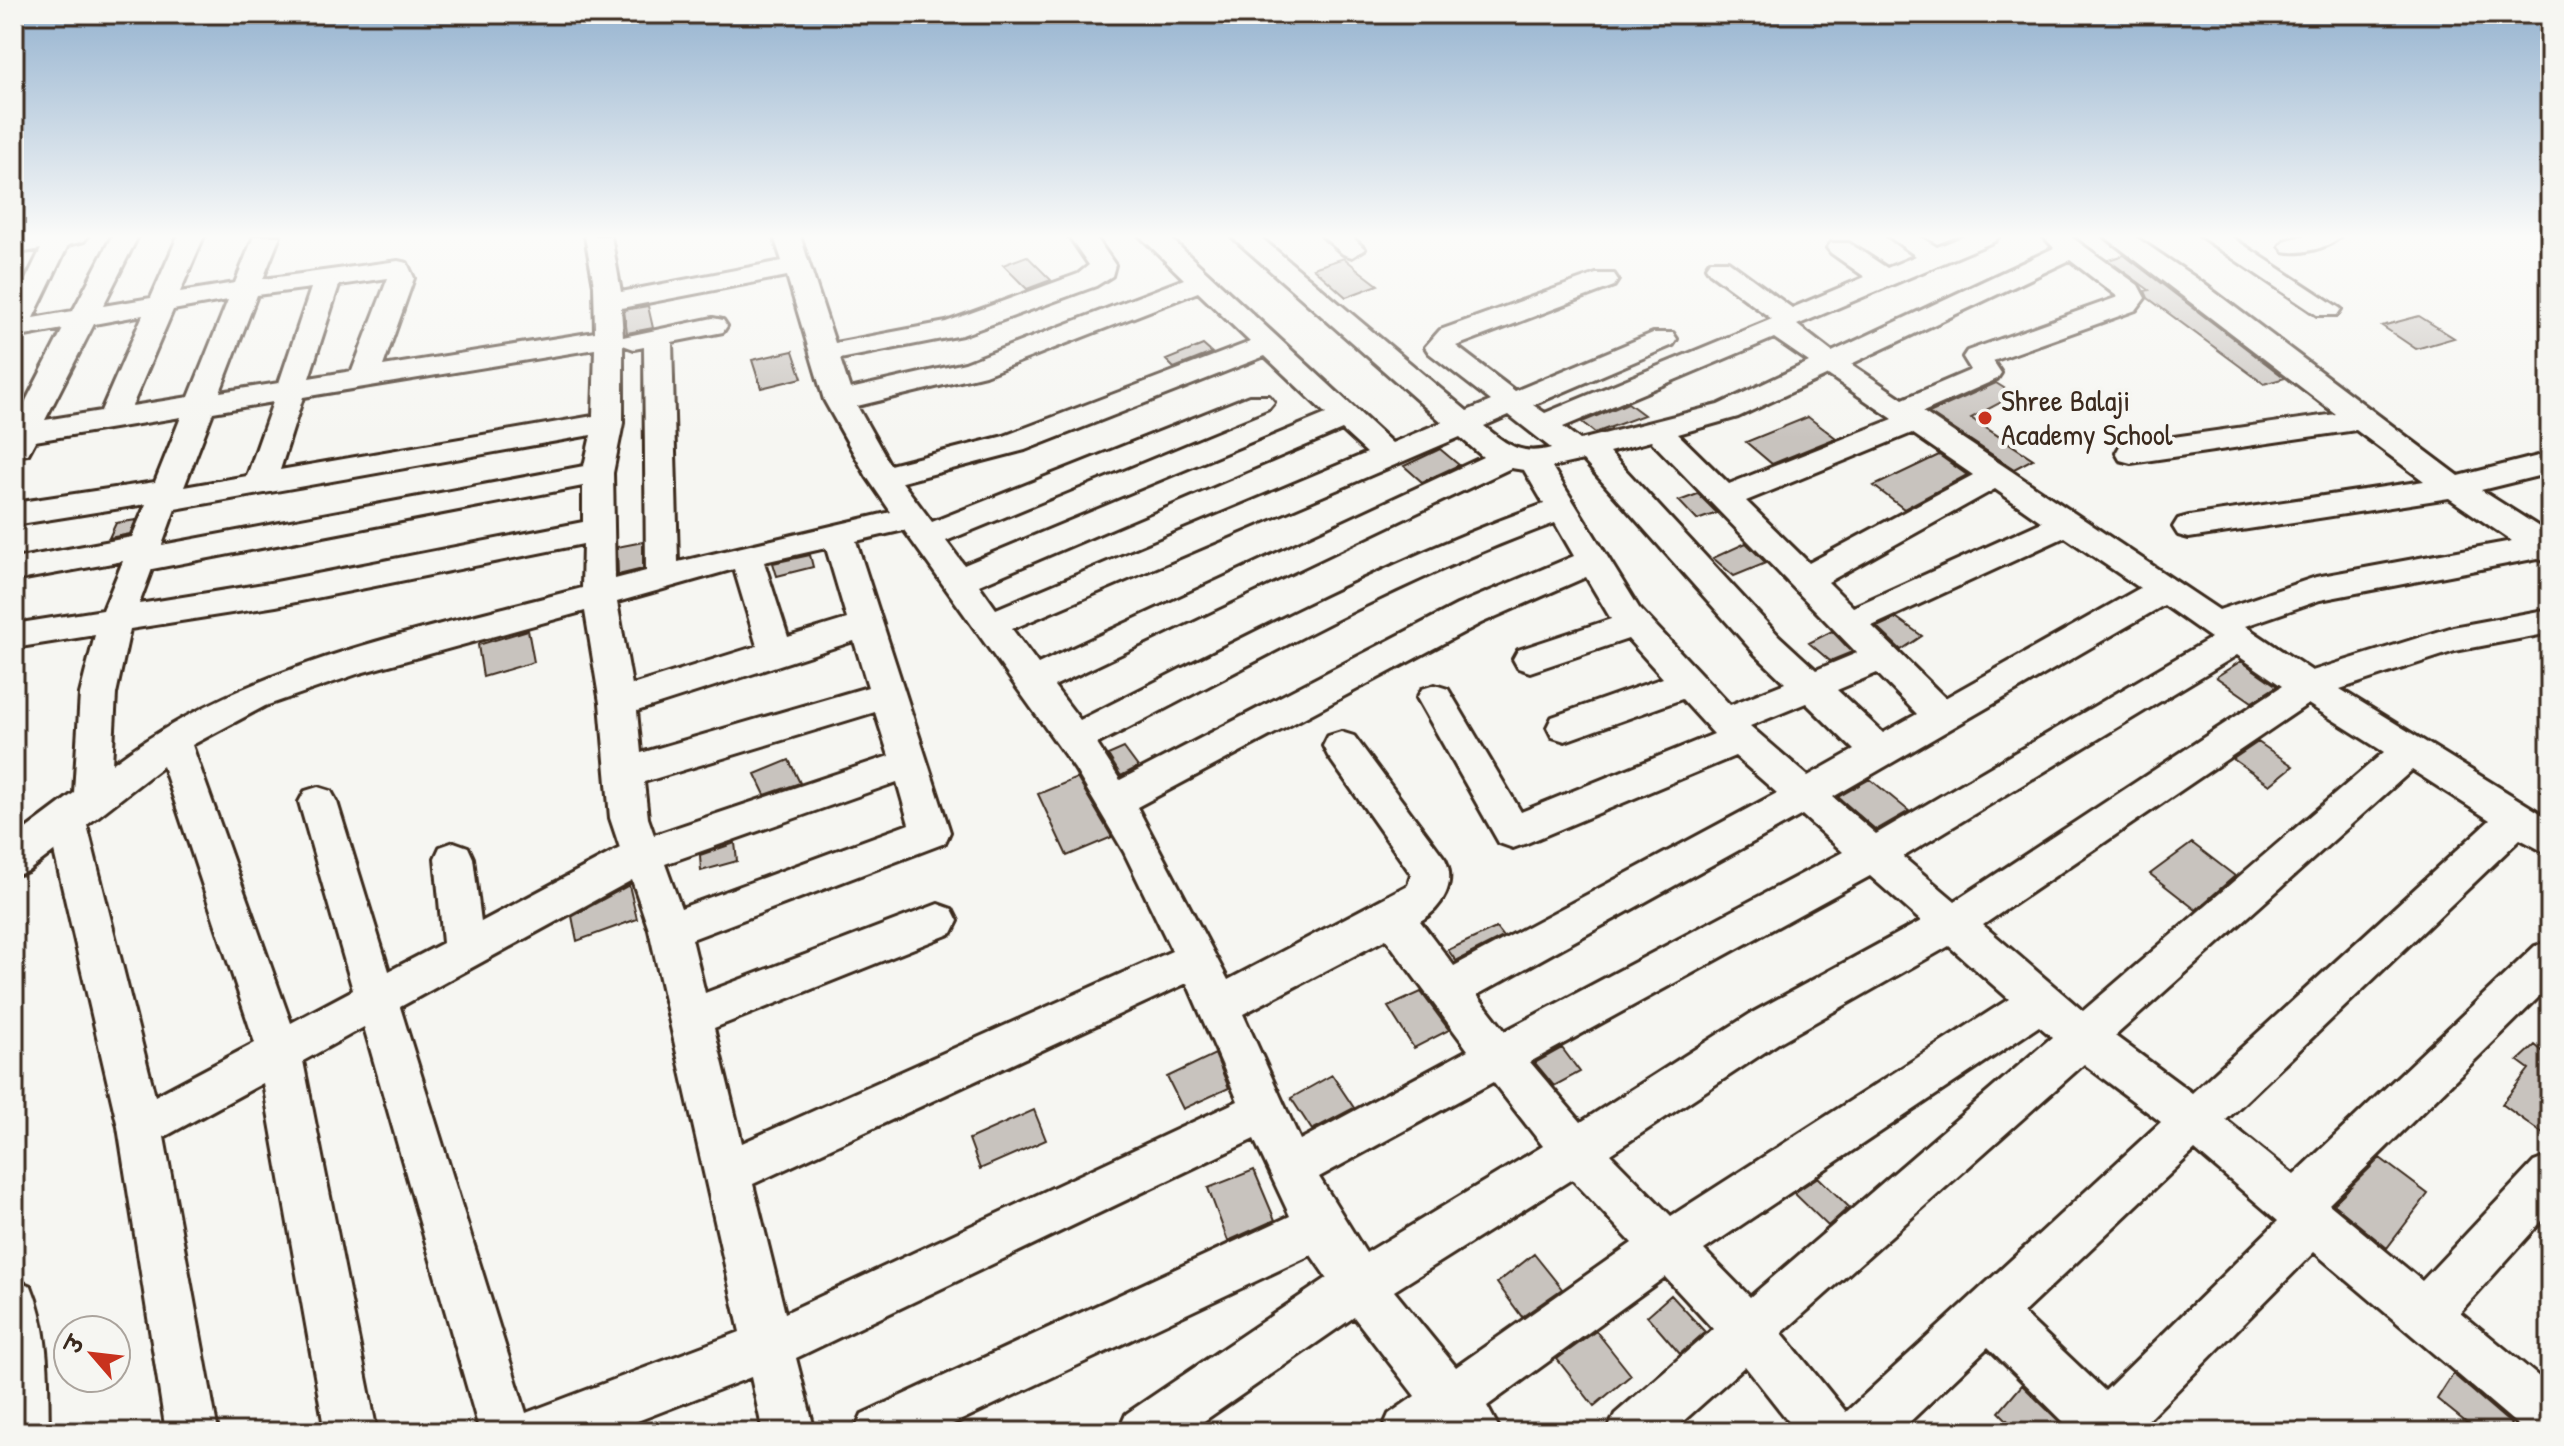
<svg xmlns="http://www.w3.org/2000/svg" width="2564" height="1446" viewBox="0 0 2564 1446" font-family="'Patrick Hand','Playpen Sans Deva',sans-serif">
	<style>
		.building { fill: #c8c3be; stroke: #3b2a1e; stroke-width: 2 }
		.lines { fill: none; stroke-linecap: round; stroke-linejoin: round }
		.minor-casing { stroke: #3b2a1e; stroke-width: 6 }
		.minor { fill: #f6f6f2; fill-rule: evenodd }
		.poi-dot { fill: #c8321e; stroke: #f6f6f2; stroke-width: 3 }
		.labels { text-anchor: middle; stroke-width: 8; stroke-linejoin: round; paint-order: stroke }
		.poi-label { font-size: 30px; fill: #3b2a1e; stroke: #f6f6f2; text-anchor: start }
	</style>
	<rect width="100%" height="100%" fill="#f6f6f2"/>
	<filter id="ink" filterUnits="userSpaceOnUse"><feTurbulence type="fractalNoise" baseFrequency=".0125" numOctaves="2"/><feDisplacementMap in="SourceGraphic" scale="16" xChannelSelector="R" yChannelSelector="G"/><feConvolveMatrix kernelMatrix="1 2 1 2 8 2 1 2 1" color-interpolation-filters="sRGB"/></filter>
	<g filter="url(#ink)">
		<path class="building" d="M2124,255L2285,378L2264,384L2148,298L2145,291L2149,290L2108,260Z
			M1027,256L1051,280L1027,289L1003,265Z
			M1344,258L1361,272L1378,285L1346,297L1313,268Z
			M648,306L653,328L627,333L624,310Z
			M2419,316L2454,338L2416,349L2382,326Z
			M1203,345L1212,353L1174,368L1166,360Z
			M793,351L802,378L761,388L752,360Z
			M1996,383L2015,395L1971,418L2033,459L2014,469L1929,413Z
			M1628,403L1644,415L1595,433L1582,422Z
			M1808,417L1836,438L1772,464L1746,442Z
			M1440,449L1459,465L1422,482L1404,466Z
			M1939,455L1967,475L1904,509L1874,486Z
			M1698,494L1717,513L1697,520L1679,501Z
			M136,520L130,534L109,538L116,523Z
			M643,542V569L618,575L617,547Z
			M1746,543L1766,563L1734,576L1713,558Z
			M810,555L813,567L777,576L773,563Z
			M1897,618L1922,636L1901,650L1877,627Z
			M528,630L534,662L483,677L478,645Z
			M1832,631L1852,652L1830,661L1809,643Z
			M2241,661L2277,686L2252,702L2216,677Z
			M2258,742L2293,766L2270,785L2233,759Z
			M1124,748L1138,767L1121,776L1108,755Z
			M789,760L800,783L765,795L755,774Z
			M1077,778L1112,837L1067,856L1038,794Z
			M1870,779L1909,811L1876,830L1838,797Z
			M735,843L737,861L701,871L700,855Z
			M2192,843L2235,876L2196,910L2150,874Z
			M629,885L637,919L577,941L572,916Z
			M1496,928L1503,937L1456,961L1448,950Z
			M1421,992L1449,1030L1414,1048L1388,1007Z
			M2550,1041V1139L2502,1104L2529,1069L2518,1061L2535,1045L2542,1051Z
			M1562,1048L1580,1072L1554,1086L1535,1063Z
			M1215,1054L1229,1088L1183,1109L1167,1077Z
			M1332,1075L1354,1108L1312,1130L1291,1098Z
			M1034,1110L1046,1140L980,1169L969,1139Z
			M2380,1158L2428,1194L2387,1248L2333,1204Z
			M1254,1170L1275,1220L1228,1241L1208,1188Z
			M1818,1177L1849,1207L1828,1226L1794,1193Z
			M1534,1254L1562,1289L1522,1317L1497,1283Z
			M1671,1295L1705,1332L1680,1354L1647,1316Z
			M1596,1331L1631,1375L1594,1406L1557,1359Z
			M2453,1374L2511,1424L2507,1432H2478L2437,1399Z
			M2022,1385L2070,1432H2019L1999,1412Z"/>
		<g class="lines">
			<g class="minor-casing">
				<path id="minor" d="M30,236H88L84,241L68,245L33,318L73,311L112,236H138L103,306L151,298L178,236H204L180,292L235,283L254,236H280L263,279L398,261L407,263L414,278L383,366L595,332L594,285L585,236H611L621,292L782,261L774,236H800L835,343L946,322L1078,274L1089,265L1069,236H1095L1115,265L1112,276L1096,286L962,335L840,359L850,389L965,363L1184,279L1140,236H1168L1392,443L1442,422L1231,236H1259L1467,411L1491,401L1429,353L1425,347L1440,330L1596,274H1614L1618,280L1614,286L1456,346L1515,391L1653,333H1673L1677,339L1673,345L1533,405L1545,413L1772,319L1710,273L1706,267L1710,261H1728L1792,308L1865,277L1831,253L1827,248L1831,243H1849L1887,268L1916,256L1888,236H1918L1937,247L1965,236H1999L1995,241L1797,325L1832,352L2054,248L2043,236H2070L2138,285L2145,298L2136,310L1993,361L2001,373L1997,379L1923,412L2219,610L2316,577L2512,541L2449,498L2189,538L2178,535L2173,527L2178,519L2189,516L2424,481L2356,430L2131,463L2120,460L2116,453L2120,446L2131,443L2336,414L2104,236H2134L2196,278L2459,476L2550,453V473L2481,490L2550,534V562L2538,558L2320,600L2245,626L2312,671L2453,627L2550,609V633L2455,651L2340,689L2550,819V855L2520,839L2226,1120L2294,1175L2535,946L2550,941V986L2329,1204L2422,1281L2534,1162L2550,1156V1212L2460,1312L2550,1386V1432H2526L2314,1252L2136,1432H2074L1988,1347L1899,1432H1797L1745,1366L1671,1432H1607L1615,1414L1713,1329L1665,1277L1487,1406L1501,1432H1381L1389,1414L1415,1396L1354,1317L1188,1432H1118L1126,1414L1327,1278L1311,1255L936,1432H854L862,1414L1290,1216L1254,1139L796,1358L815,1432H763L751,1377L609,1432H480L364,1027L303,1061L377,1432H325L263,1083L164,1137L218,1432H166L118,1127L54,851L28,871L14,876V838L74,793L80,694L95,635L14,648V624L103,610L123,561L14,581V559L132,537L146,504L14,525V503L155,482L181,417L35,441L28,454L14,456V424L63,329L14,338V304L41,249L14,254V238ZM2070,260L2118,297L1967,351L1963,357L1971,370L1903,399L1851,364ZM787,276L824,400L867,477L891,512L678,562L672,342L723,332L727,326L723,320L713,318L623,337L621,308ZM388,278L352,371L309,378L339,285ZM311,288L279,383L220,392L257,295ZM1198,292L1250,342L1004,436L890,465L857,406L985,375ZM228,300L189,397L132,406L173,310ZM143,315L101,411L45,420L94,324ZM1774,338L1809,362L1718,405L1580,440L1563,427ZM623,345L634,349L644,347L646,571L615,579L613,473L623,423ZM595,349L593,416L280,470L303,397ZM1265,356L1326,414L964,565L946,541L1269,408L1274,402L1269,396H1249L932,522L902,482L1025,450ZM1828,375L1893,419L1729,484L1678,434L1738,417ZM273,402L247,476L184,487L213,412ZM1509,415L1551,448C1521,456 1507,445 1484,426ZM1342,430L1367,453L996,609L979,585ZM1912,433L1973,475L1809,563L1746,501ZM591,435L584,466L162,545L175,509ZM1460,437L1483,457L1038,664L1012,629ZM1651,441L1857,653L1816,670L1779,636L1609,452ZM1583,460L1755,654L1785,683L1730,705L1639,608L1552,467ZM1511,468L1524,470L1544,504C1383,562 1232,644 1080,720L1054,686ZM583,486V522L276,582L139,604L152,569ZM1995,489L2042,522L1853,607L1828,582ZM1555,523L1574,556L1457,605L1120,780L1097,744C1248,667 1396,581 1555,523ZM904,530L1075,769L1124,852L1172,951L742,1143L714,1028L952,933L958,921L952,909L938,904L705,993L692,939L945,843L950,832L856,541ZM2065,537L2140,588L1945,698L1872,626ZM583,544L582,588C420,631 249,661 112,764L116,694L130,629L276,606ZM826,548L847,619L788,637L764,562ZM734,569L757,646L632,685L617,602ZM1586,577L1611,619L1518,650L1513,659L1518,668L1530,672L1628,639L1663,678L1552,717L1547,727L1552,737L1565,741L1682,699L1714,734L1521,812L1448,689L1435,685L1422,689L1417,698L1499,843L1513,848L1527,843L1735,756L1777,793L1454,966L1420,921C1442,909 1457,883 1445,859L1354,736L1341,732L1328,736L1323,746L1328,756L1411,874L1408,885L1228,980L1137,807L1481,623ZM2164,605L2211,638L1876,834L1833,797ZM585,611L600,703L610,818L620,848L481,922L473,858L468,847L454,842L440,847L435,858L443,943L389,971L337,802L331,791L318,787L305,791L299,802L353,990L291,1023L192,745L265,706L360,673ZM854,641L868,687L641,753L637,711ZM2237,655L2282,686L1955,901L1903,857ZM1877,673L1917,714L1883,733L1837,690ZM1806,703L1854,750L1808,776L1750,726ZM2308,704L2384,752L2083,1011L1983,925ZM875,712L889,756L654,835L648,818L644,782ZM163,766L255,1043L155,1096L87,825ZM2412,770L2490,820L2192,1093L2115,1036ZM897,782L909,824L681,908L665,864ZM1802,815L1843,852L1505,1031L1477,995ZM1870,876L1921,921L1750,1014L1581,1122L1530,1062ZM632,880L649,930L740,1332L526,1413L400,1007ZM1386,939L1468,1050L1300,1140L1243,1014ZM1949,946L2009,999L1671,1216L1610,1154L1780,1042ZM1187,983L1238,1101L785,1313L753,1184ZM2039,1026L2052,1037L1750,1297L1704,1250ZM2084,1064L2161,1122L1846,1412L1782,1333ZM1493,1082L1543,1146L1366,1253L1319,1177ZM2195,1150L2278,1221L2105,1391L2023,1313ZM1572,1179L1632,1243L1456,1367L1394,1291Z
					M1322,236H1351L1365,249L1352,257L1343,254Z
					M2200,236H2230L2341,309L2337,315H2317Z
					M2301,236H2340C2331,248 2298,255 2284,251L2280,246L2284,241Z
					M14,1279L31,1286C50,1332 48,1383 49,1432H14Z"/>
			</g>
			<use href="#minor" class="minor"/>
		</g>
	</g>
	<linearGradient id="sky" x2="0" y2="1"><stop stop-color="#94b2cf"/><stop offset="0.54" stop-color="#fbfbf9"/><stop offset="1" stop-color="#fbfbf9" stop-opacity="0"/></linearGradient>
	<rect width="2564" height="438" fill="url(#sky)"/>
	<circle class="poi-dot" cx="1985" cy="418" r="8"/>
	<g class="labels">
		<g class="poi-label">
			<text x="2001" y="411">Shree Balaji<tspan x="2001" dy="34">Academy School</tspan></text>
		</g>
	</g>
	<rect width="2564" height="1446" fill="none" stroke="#f6f6f2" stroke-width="48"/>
	<rect x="24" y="24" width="2516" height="1398" fill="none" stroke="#3b2a1e" stroke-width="3" filter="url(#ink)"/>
	<g transform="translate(92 1354) rotate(298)"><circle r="38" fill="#f6f6f2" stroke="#aba49d" stroke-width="2"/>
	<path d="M0-6L14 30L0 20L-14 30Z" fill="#c8321e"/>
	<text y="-12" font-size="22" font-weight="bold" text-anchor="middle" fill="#3b2a1e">उ</text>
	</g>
</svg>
